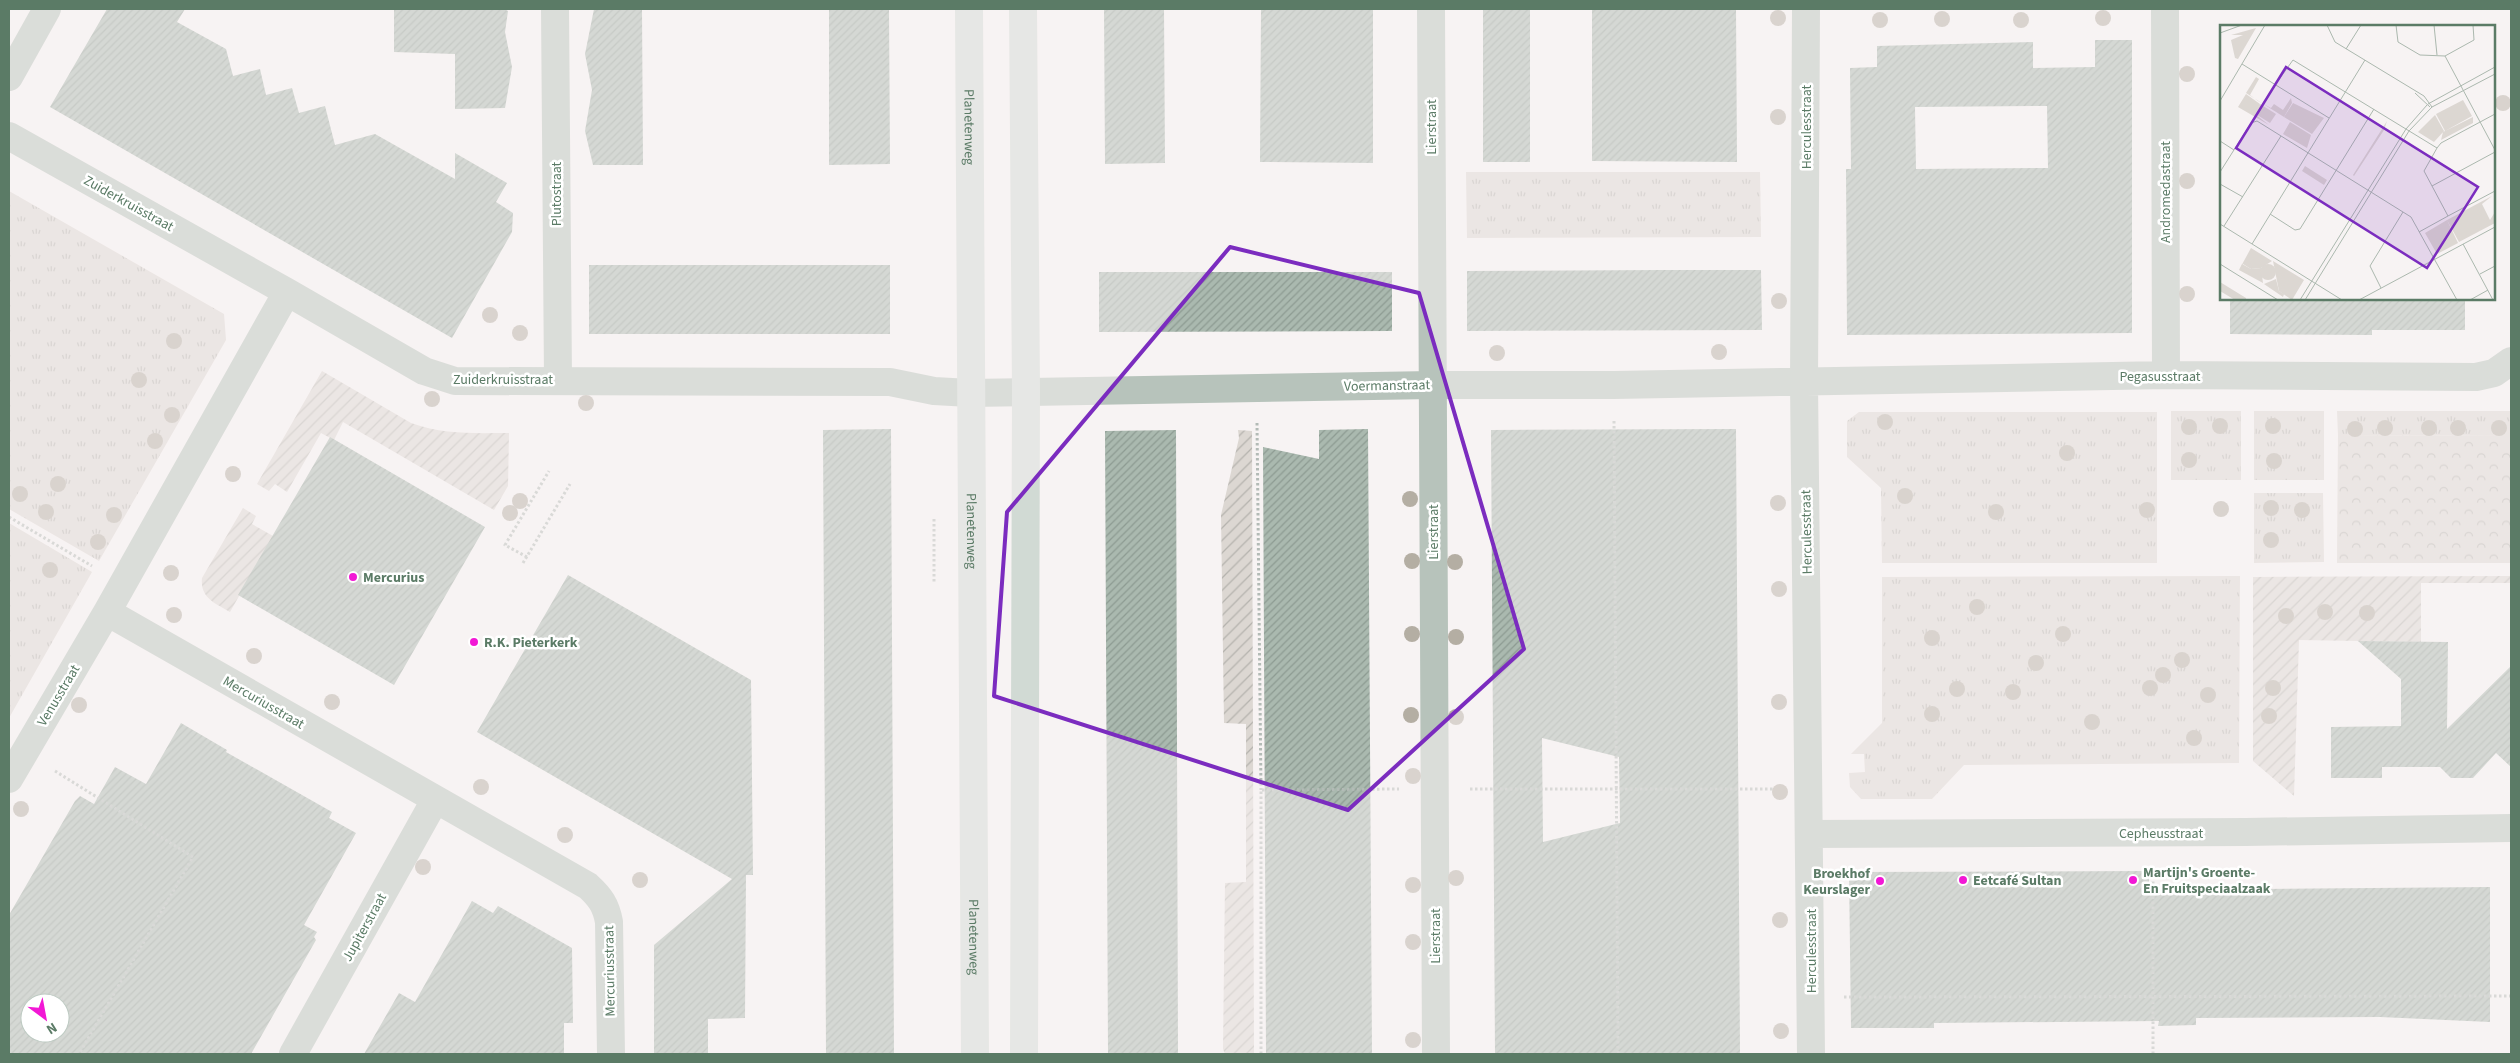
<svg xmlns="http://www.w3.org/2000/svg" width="2520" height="1063" viewBox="0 0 2520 1063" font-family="'Source Sans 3',sans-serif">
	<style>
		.grass { fill: url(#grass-tufts) }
		.park { fill: url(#park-crowns) }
		.garden { fill: url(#garden-furrows) }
		.building { fill: url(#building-hatch); fill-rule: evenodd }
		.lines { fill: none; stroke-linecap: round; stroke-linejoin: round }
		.path { stroke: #b3bbb6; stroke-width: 3; stroke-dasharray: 2.5 2.5; stroke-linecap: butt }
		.street { stroke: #b7c3bb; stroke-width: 28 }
		.secondary { stroke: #d1dad4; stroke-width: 28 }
		.tree { fill: #b4aea3 }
		.marked { fill: none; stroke: #7b2cbf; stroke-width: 4; stroke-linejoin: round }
		.poi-dot { fill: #f218d5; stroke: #fff; stroke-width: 2 }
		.labels { text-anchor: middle; stroke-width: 5; stroke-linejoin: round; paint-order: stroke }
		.street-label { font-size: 14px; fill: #5b7b66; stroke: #fff }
		.poi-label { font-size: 14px; font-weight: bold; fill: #5b7b66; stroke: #fff; text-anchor: start }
		.inset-road { fill: none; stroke: #abb8ae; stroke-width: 1 }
		.view { fill: #7b2cbf; fill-opacity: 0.15; stroke: #7b2cbf; stroke-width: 2.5 }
		.inset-edge { fill: none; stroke: #5b7b66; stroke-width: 2.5 }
	</style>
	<defs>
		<pattern id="grass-tufts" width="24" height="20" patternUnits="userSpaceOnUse" patternTransform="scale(1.25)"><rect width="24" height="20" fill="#dcd7d2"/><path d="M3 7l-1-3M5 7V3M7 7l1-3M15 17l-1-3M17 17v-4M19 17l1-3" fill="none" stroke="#b5b3ae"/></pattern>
		<pattern id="park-crowns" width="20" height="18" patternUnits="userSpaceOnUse" patternTransform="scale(1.25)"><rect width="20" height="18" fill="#dcd7d2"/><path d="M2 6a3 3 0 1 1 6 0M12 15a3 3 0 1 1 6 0" fill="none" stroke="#b5b3ae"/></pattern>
		<pattern id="garden-furrows" width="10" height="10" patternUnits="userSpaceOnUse" patternTransform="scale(1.25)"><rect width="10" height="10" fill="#dcd7d2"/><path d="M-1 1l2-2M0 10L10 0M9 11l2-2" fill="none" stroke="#b5b3ae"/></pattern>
		<pattern id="building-hatch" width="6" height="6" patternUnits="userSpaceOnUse" patternTransform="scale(1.25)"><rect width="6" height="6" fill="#aab9af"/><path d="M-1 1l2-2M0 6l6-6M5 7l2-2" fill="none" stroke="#8d9b92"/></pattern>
	</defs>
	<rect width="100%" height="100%" fill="#f7f3f3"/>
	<path class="grass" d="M1466,172H1760L1761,237L1467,238Z
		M9,191L224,314L226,340L99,561L9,509Z
		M2171,411H2241V480H2171Z
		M2254,411H2324V480H2254Z
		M2337,411H2511V436L2338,435Z
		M1859,412H2157V563H1882L1881,488L1847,457V421Z
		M2254,493H2323L2324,562L2254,563Z
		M9,523L92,572L9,718Z
		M2240,576L2239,763L1964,765L1932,799H1861L1850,787L1849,773L1865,772L1864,754H1851L1882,723V577Z"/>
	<path class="park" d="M2338,435L2511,436V563H2337Z"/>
	<path class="garden" d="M322,371L411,423C445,435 474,433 509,433L508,486L494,510L343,422L334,440L321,433L287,492L275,484L269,491L257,484Z
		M1238,430L1252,431L1254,1054H1225L1223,1049L1225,883L1246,882V724L1224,723L1221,515L1239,438Z
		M243,508L256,516L252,524L273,536L230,612C215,603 200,598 202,578Z
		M2511,576V583H2421V642L2299,640L2294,796L2253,761V577Z"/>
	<path class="building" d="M107,9H185L177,22L226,49L233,76L260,69L266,95L292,88L299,113L325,106L335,145L375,134L455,179V153L507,183L496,202L513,213L512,232L452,338L50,107Z
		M394,9H504L508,11L505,32L512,67L505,108L455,109V54L394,52Z
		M594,9H642L643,165H593L585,131L592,90L585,54Z
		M829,9H889L890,164L829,165Z
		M1104,9H1164L1165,163L1105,164Z
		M1261,9H1373V163L1260,162Z
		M1483,9H1530V162H1483Z
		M1592,9H1736L1737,162L1592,161Z
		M2095,40H2132V333L1847,335L1846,169H1851L1850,68L1877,67V46L2033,42V68L2095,67ZM2047,106L2048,168L1916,169L1915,107Z
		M589,265H890V334H589Z
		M1663,270H1761L1762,330L1467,331V271Z
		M1099,272H1392V331L1099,332Z
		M2230,299H2465V330H2372V335L2230,334Z
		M891,429L894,1054H826L823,430Z
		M1368,429L1372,1054H1266L1263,447L1319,459V430Z
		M1736,429L1740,1054H1495L1491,430ZM1542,738L1619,757L1620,823L1543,842Z
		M1176,430L1178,1054H1108L1105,431Z
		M330,437L485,527L394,685L238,595Z
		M568,575L751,680L753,875H746L745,1018L708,1019V1054H654V945L732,879L477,732Z
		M2358,641L2448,642L2447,729L2511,666V767L2496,753L2473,778H2451L2440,767H2382V778H2331V727L2401,726V679Z
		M181,723L227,750L226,752L332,812L329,818L356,833L304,925L317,932L314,937L316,940L251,1054H9V915L75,801L80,796L94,804L115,767L146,784ZM30,1003H60V1033H30Z
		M2149,871V890L2490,887V1022L2380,1017L2196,1018V1025L2158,1026L2159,1021L1934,1023V1028H1851L1849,872Z
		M472,901L493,913L498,906L572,948L573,1023H564V1054H364L399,993L415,1002Z"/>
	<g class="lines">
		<path class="path" d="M1614,421L1618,1054
			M1257,423L1261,790
			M9,517L92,566
			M934,519V583
			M527,557L505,545L549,471
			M523,563L570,484
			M55,771L193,857L79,1054
			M1470,789H1774
			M1844,997L2511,996
			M1261,1054V790L1399,789
			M2153,1054V867"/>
		<path class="street" d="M555,9L558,379
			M1431,9L1436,1054
			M1806,9L1804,382L1811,1054
			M2165,9L2166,375
			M9,77L47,9
			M9,136L287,292L424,371L455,381L890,382L934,391L970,393L1432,385H1614L2166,375L2476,377L2494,373L2511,361
			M287,292L107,612L588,886C600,897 606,905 609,922L611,1054
			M9,779L107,612
			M1810,834L2246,832L2511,828
			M293,1054L435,800"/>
		<g class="secondary">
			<path id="s1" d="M969,9L975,1054"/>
			<path d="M1023,9L1026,390L1024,1054"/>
		</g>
	</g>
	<g class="tree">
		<circle cx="1778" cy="18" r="8"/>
		<circle cx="2103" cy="18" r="8"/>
		<circle cx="1942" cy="19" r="8"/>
		<circle cx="1880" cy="20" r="8"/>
		<circle cx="2021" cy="20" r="8"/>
		<circle cx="2187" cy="74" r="8"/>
		<circle cx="2503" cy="103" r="8"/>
		<circle cx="1778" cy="117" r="8"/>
		<circle cx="2187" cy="181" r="8"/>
		<circle cx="2187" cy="294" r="8"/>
		<circle cx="1779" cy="301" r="8"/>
		<circle cx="490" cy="315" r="8"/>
		<circle cx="520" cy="333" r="8"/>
		<circle cx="174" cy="341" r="8"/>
		<circle cx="1719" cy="352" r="8"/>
		<circle cx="1497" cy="353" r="8"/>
		<circle cx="139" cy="380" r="8"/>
		<circle cx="432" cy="399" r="8"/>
		<circle cx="586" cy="403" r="8"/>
		<circle cx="172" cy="415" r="8"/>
		<circle cx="1885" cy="422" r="8"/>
		<circle cx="2220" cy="426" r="8"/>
		<circle cx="2273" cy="426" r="8"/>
		<circle cx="2189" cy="427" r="8"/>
		<circle cx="2385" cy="428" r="8"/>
		<circle cx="2429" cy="428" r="8"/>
		<circle cx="2458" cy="428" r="8"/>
		<circle cx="2499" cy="428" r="8"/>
		<circle cx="2355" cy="429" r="8"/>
		<circle cx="155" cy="441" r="8"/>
		<circle cx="2067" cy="453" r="8"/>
		<circle cx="2189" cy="460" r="8"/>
		<circle cx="2274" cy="461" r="8"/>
		<circle cx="233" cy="474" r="8"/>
		<circle cx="58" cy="484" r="8"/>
		<circle cx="20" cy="494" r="8"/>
		<circle cx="1905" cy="496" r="8"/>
		<circle cx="1410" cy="499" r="8"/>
		<circle cx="520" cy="501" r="8"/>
		<circle cx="1778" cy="503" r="8"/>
		<circle cx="2271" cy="508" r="8"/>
		<circle cx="2221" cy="509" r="8"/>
		<circle cx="2147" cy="510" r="8"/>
		<circle cx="2302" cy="510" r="8"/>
		<circle cx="46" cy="512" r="8"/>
		<circle cx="1996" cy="512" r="8"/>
		<circle cx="510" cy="513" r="8"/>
		<circle cx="114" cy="515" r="8"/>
		<circle cx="2271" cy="540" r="8"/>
		<circle cx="98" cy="542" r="8"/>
		<circle cx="1412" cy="561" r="8"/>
		<circle cx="1455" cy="562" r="8"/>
		<circle cx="50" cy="570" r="8"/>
		<circle cx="171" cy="573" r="8"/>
		<circle cx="1779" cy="589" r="8"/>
		<circle cx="1977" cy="607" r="8"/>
		<circle cx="2325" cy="612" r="8"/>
		<circle cx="2367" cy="613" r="8"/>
		<circle cx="174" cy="615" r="8"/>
		<circle cx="2286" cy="616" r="8"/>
		<circle cx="1412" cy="634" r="8"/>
		<circle cx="2063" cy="634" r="8"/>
		<circle cx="1456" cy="637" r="8"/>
		<circle cx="1932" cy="638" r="8"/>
		<circle cx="254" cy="656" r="8"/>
		<circle cx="2182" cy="660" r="8"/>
		<circle cx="2036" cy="663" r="8"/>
		<circle cx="2163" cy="675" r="8"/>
		<circle cx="2150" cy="688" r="8"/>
		<circle cx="2273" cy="688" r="8"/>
		<circle cx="1957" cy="689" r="8"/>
		<circle cx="2013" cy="692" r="8"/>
		<circle cx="2208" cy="695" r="8"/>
		<circle cx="332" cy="702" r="8"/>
		<circle cx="1779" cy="702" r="8"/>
		<circle cx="79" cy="705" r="8"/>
		<circle cx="1932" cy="714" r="8"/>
		<circle cx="1411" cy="715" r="8"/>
		<circle cx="2269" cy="716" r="8"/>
		<circle cx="1456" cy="717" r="8"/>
		<circle cx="2092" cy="722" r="8"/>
		<circle cx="2194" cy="738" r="8"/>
		<circle cx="1413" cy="776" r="8"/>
		<circle cx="481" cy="787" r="8"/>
		<circle cx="1780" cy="792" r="8"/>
		<circle cx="21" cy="809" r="8"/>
		<circle cx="565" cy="835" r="8"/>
		<circle cx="423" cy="867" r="8"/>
		<circle cx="1456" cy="878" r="8"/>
		<circle cx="640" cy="880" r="8"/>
		<circle cx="1413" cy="885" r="8"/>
		<circle cx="1780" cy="920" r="8"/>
		<circle cx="1413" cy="942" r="8"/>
		<circle cx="1781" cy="1031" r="8"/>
		<circle cx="1413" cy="1040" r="8"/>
	</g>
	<path d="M0 0H2520V1063H0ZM1230,247L1419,293L1524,649L1348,810L994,696L1007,512Z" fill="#f7f3f3" fill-opacity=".55" fill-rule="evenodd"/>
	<path class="marked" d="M1230,247L1419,293L1524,649L1348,810L994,696L1007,512Z"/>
	<g class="poi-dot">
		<circle cx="353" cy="577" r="5"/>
		<circle cx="474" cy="642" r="5"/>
		<circle cx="1963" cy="880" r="5"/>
		<circle cx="2133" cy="880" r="5"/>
		<circle cx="1880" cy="881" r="5"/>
	</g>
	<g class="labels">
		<g class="street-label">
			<text dy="5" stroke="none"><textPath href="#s1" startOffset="118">Planetenweg</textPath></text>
			<text transform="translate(1431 127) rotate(-90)" y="5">Lierstraat</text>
			<text transform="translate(1806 127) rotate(-90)" y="5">Herculesstraat</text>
			<text transform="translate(2165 192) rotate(-90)" y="5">Andromedastraat</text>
			<text transform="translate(556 194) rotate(-90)" y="5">Plutostraat</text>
			<text transform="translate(129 203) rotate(29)" y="5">Zuiderkruisstraat</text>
			<text x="2160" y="381">Pegasusstraat</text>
			<text x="503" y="384">Zuiderkruisstraat</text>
			<text transform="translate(1387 385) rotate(-1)" y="5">Voermanstraat</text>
			<text dy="5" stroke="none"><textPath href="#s1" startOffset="522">Planetenweg</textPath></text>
			<text transform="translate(1433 532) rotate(-90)" y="5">Lierstraat</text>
			<text transform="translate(1806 532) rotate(-91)" y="5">Herculesstraat</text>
			<text transform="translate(58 695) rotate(-59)" y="5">Venusstraat</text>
			<text transform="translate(264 702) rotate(30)" y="5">Mercuriusstraat</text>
			<text x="2161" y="838">Cepheusstraat</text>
			<text transform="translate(364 927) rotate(-61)" y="5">Jupiterstraat</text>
			<text dy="5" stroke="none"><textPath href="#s1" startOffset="928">Planetenweg</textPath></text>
			<text transform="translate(1435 936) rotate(-90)" y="5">Lierstraat</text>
			<text transform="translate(1811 951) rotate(-90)" y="5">Herculesstraat</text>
			<text transform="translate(609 971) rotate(-91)" y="5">Mercuriusstraat</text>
		</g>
		<g class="poi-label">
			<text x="363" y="582">Mercurius</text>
			<text x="484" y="647">R.K. Pieterkerk</text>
			<text x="2143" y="877">Martijn's Groente-<tspan x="2143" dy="16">En Fruitspeciaalzaak</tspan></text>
			<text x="1870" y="878" text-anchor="end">Broekhof<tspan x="1870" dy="16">Keurslager</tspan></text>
			<text x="1973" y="885">Eetcafé Sultan</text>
		</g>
	</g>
	<g transform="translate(2220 25)">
		<rect width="275" height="275" fill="#f7f3f3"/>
		<path d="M36,3L18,34L15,33L11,15L23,10H11ZM26,69L40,79L35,89L49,100L18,82ZM243,75L252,91L225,106L216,89ZM73,78L104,93L92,109L64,92ZM215,90L224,106L214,117L198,107ZM253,92V98L221,115L223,107ZM70,97L91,110L87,123L63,109ZM85,141L107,155L104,160L82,146ZM272,171L262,179L270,195L275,187V198L239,217L227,195ZM227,195L238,218L217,229L205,208ZM31,223L52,236L41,243L31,244L23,239L19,245ZM53,236L84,255L72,275L59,266Z" fill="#dcd7d2"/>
		<path d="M40,79L56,89L50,98L34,88Z" fill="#dcd7d2"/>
		<path d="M36,52L39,54L30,70L38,76L51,83L54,79L63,85L71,73L72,78L64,92L26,68ZM167,96L164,105L134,151L133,150ZM22,239L31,244L41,243L43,258L19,245ZM56,254L59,266L64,269L63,272L44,259ZM0,257L26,273V275H15L0,266Z" fill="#dcd7d2"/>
		<path d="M40 247a8 8 0 1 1 16 0a8 8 0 1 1-16 0Z" fill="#dcd7d2"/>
		<path class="inset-road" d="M107,0L115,17L204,71L212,82M176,0L178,17L200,30L225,31L254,15L253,0M214,0L217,30M0,8L22,0M126,24L141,0M225,31L275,125M22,39L109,93M55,60L73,35L217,123M195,68L210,82M0,76L45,0M208,79L275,42M212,82L275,49M0,116L14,125M43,140L70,157M0,147L31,98L37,96L191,192L237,275M0,159L23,172M212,161L275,127M50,189L75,205L80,204L154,84M228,191L275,166M0,199L122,275M4,201L61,111M199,207L228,191L204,146L217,123L221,118L275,89M32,219L145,35M243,219L273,275M0,239L58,275M260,249L275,241M161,263L150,241L183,187M80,275L186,104L207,80M85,275L189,106L212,82M139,275L275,202M250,275L268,265"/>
		<path class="view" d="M66,42L258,162L207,243L16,123Z"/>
		<rect width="275" height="275" class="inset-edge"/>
	</g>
	<rect width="2520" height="1063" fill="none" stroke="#5b7b66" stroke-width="20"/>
	<g transform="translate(45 1018) rotate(148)"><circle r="24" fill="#ffffff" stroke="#bdcac2"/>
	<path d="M0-4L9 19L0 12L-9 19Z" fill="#f218d5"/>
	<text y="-8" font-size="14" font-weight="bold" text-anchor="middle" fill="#5b7b66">N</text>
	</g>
</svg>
